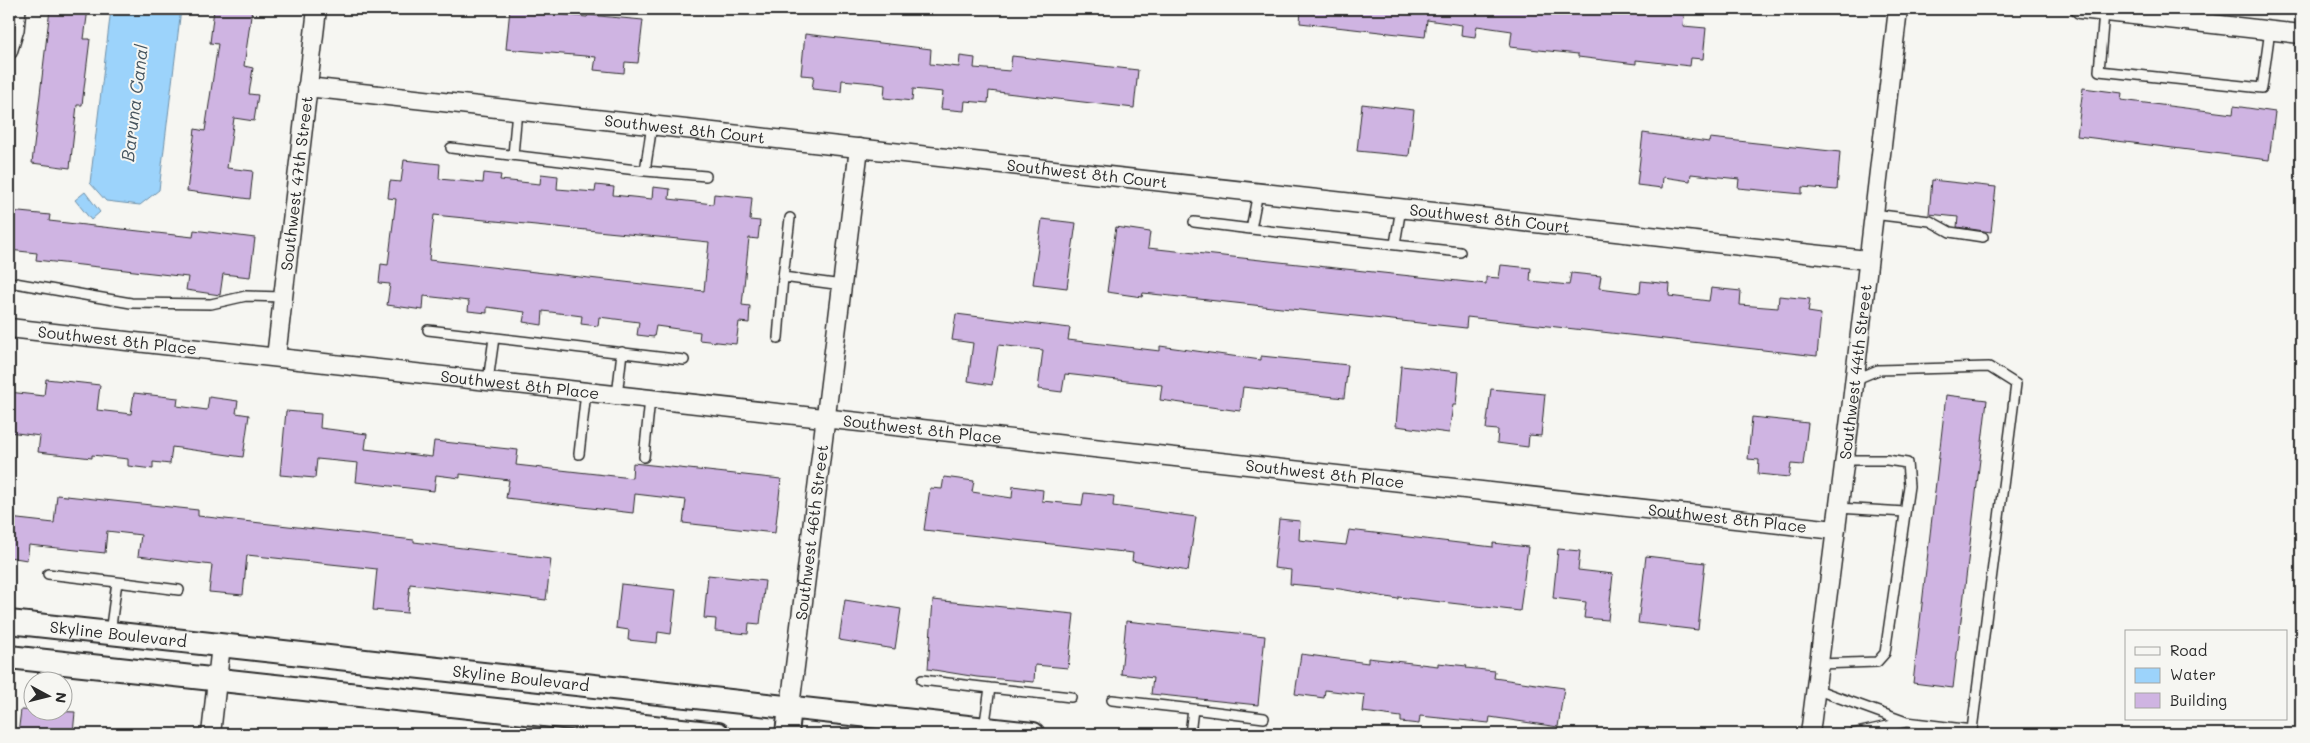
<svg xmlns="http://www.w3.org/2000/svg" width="2310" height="743" viewBox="0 0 2310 743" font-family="Mali,sans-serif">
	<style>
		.water { fill: #9cd3fb; stroke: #6f90a8 }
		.building { fill: #cfb4e2; stroke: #2b2b2b; fill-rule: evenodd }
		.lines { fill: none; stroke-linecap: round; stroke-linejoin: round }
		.service-casing { stroke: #2b2b2b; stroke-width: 12 }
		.minor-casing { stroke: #2b2b2b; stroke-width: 21 }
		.tertiary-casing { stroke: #2b2b2b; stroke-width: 26 }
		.service { stroke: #f6f6f2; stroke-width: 9 }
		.minor { stroke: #f6f6f2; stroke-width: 18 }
		.tertiary { stroke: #f6f6f2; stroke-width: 22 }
		.labels { text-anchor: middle; stroke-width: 4; stroke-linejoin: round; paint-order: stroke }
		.street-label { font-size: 16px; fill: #2b2b2b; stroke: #f6f6f2 }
		.water-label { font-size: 18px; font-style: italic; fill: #47555f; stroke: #f6f6f2 }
	</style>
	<rect width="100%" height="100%" fill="#f6f6f2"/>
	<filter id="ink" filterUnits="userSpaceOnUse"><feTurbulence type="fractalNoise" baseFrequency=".02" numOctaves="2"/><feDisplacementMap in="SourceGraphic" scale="10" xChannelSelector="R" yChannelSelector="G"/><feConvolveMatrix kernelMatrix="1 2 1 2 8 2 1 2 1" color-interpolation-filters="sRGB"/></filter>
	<g filter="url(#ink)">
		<path class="water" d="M111,9H181L159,190L140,205L106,201L90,183Z
			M85,192L100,212L91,220L75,200Z"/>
		<path class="building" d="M50,9H88L84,39H90L82,105H77L70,168L32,163Z
			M214,9H252L244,66L253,68L249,94L258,95L254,121L234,118L227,168L253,171L250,199L187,191L195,129L205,131L218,44L210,43Z
			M510,9L587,17L588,15L643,20L638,63L625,62L624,73L594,70L596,57L506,49Z
			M1301,9H1627L1684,15L1683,26L1706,28L1703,59L1691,58L1690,66L1636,60V64L1578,57V54L1510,47L1512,31L1477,26L1475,37L1461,35L1462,25L1427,20L1425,37L1300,23Z
			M805,34L931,49L930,64L959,67L960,56L975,58L974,68L1010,71L1012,56L1138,70L1134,108L989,91L988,103L965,101L964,111L941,109L943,92L913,89L912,101L884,98L885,85L874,83L842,80L841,92L812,89L814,76L801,75Z
			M2083,88L2122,93L2121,100L2233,114L2234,106L2275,112L2269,160L2077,136Z
			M1362,104L1414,110L1409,156L1357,151Z
			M1643,133L1709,142L1710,138L1840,152L1837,190L1802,187V194L1738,188L1739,179L1691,174L1690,181L1663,177L1662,188L1637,185Z
			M404,160L440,164L439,179L483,183L484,173L501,175L500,180L540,184L541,174L558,176L557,189L595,192L596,185L614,187L613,195L652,199L653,187L670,189L669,199L713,204L714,194L752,198L750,220L760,221L758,239L749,238L742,305L750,306L749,323L739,322L736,344L699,340L700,332L656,326L654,337L637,335L639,322L599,317L598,326L581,324L582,316L543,311L542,325L523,322L525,312L487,307V313L468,311L469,301L424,296L423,310L387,305L390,284L379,283L381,264L388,265L396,199L388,198L390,181L401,182ZM434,215L709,242L704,291L429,260Z
			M1932,180L1996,187L1991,232L1957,227L1958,217L1929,214Z
			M9,211L50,215L49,221L193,237L194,230L255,238L250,277L223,274L220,295L186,290L188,277L36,260L37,253L9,250Z
			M1042,219L1076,223L1067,288L1033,284Z
			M1116,227L1150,232L1148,248L1486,284V277L1499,278L1501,265L1531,268L1530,281L1569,285L1571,273L1601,276L1599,288L1640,293L1641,281L1670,284L1669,296L1709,301L1711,288L1741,291L1740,305L1778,308L1779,296L1810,299L1808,312L1821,314L1817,356L1467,317L1466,328L1143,293L1142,297L1107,292Z
			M956,314L1070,328L1068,340L1160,351V346L1261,360V356L1348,365L1344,398L1243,387L1240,411L1160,400L1162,385L1065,374L1062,392L1038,389L1043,350L998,345L992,385L968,381L973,343L952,340Z
			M1401,366L1459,372L1456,405H1453L1449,433L1396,426Z
			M46,379L100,385L97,410L131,414L134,393L178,398L177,406L207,410L209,397L238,401L236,413L249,415L243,457L172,447L170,464L153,462V469L128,466V459L92,455V458L38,452L40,436L9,432V392L44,396Z
			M1491,389L1545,394L1541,436L1529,435L1528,447L1497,443L1498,430L1486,429Z
			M1946,395L1987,400L1953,688L1913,683Z
			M286,411L321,414L320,428L367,434L365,449L432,457L434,441L518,450L516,465L632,478L633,463L781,479L775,533L683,523L686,500L635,494L633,513L506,498L509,480L460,474V478L436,475L434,491L356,482L358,463L317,459L315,478L280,475Z
			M1752,417L1808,423L1803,465L1791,464L1789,477L1758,474L1759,460L1748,459Z
			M944,477L974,481L972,492L1012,498L1013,486L1043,490L1042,501L1082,505L1084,493L1114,496L1113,506L1196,517L1188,571L1132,561L1133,553L924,530L930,488L942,489Z
			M57,495L198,510V516L414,540V542L551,559L546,600L410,584L407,613L373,610L377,569L247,555L243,595L209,592L212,565L138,556L141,535L107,531L105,553L29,545L27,560L9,557V518L54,523Z
			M1279,519L1300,521L1299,540L1346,545L1349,530L1493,547V543L1528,547L1520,611L1398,597V599L1340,589L1290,584L1291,570L1274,568Z
			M1558,549L1580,551L1578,570L1613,574L1608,620L1584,618L1586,602L1553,598Z
			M1646,556L1705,563L1698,630L1638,623Z
			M708,575L765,581L760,624L749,623L748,634L715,631L716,619L704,618Z
			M621,584L676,590L671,634L658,632L657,643L628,640L629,630L616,628Z
			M845,600L901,609L895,649L839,640Z
			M933,600L1074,614L1068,668L1035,665L1034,682L977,677L928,669Z
			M1126,621L1265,636L1258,705L1151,694L1153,678L1121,674Z
			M1301,654L1368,663V658L1438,666V663L1467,666L1466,668L1495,671L1494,678L1564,688L1558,727L1490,717L1489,723L1420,716L1419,724L1401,722V717L1363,712L1365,695L1325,690L1324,698L1295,694Z
			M21,710L75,712L73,734H18Z"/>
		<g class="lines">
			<g class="service-casing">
				<path id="service" d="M2104,12L2099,71L2262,88L2270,30
					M9,55L12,53L19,30L21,9
					M451,148L645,171L652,125
					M513,155L517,110
					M645,171L706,176
					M1258,192L1251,229L1460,252
					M1873,214L1930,221L1950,232L1983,237
					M790,218L783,277L842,285
					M1194,222L1251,229
					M1395,244L1401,208
					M9,282L131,303L211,304L246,296L283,297
					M428,330L684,360
					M778,338L783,277
					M1854,380L1878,370L1989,367L2016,384L1972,730L1906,722
					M488,381L494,338
					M617,396L622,352
					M579,454L586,392
					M644,457L650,399
					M1838,508L1905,512
					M48,574L117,582
					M110,633L117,582L179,590
					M1819,664L1877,662L1885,653L1909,486L1907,463L1887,460H1844
					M922,680L990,688
					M1815,689L1906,722L1852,734
					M1112,700L1193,709L1190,734
					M1193,709L1264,718
					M984,729L990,688L1071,697"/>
			</g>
			<g class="minor-casing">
				<g id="minor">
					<path d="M2080,9L2301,34"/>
					<path id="s1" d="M307,87L1867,260"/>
					<path id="s2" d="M9,328L1835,530"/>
					<path id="s3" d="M276,357L317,9"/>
					<path id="s4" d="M790,707L859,148"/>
					<path d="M211,734L221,645"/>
					<path id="s5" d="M1810,734L1851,410L1898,9"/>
				</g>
			</g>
			<g class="tertiary-casing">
				<g id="tertiary">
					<path id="s6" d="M9,622L1033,734"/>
					<path d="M9,657L718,734"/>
					<path d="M787,734L790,707"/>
				</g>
			</g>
			<use href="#service" class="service"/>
			<use href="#minor" class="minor"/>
			<use href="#tertiary" class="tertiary"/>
		</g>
	</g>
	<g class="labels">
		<g class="street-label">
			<text dy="6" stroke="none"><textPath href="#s1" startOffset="380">Southwest 8th Court</textPath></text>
			<text dy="6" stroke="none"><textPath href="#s1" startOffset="785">Southwest 8th Court</textPath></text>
			<text dy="6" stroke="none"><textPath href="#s3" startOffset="175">Southwest 47th Street</textPath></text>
			<text dy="6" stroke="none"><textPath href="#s1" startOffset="1190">Southwest 8th Court</textPath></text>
			<text dy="6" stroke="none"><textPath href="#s2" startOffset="109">Southwest 8th Place</textPath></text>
			<text dy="6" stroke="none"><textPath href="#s5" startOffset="365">Southwest 44th Street</textPath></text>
			<text dy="6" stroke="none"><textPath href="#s2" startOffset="514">Southwest 8th Place</textPath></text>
			<text dy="6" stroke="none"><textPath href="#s2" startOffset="919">Southwest 8th Place</textPath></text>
			<text dy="6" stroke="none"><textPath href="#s2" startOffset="1324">Southwest 8th Place</textPath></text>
			<text dy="6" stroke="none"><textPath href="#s2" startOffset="1729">Southwest 8th Place</textPath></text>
			<text dy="6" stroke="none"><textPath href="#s4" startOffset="176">Southwest 46th Street</textPath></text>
			<text dy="6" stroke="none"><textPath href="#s6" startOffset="110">Skyline Boulevard</textPath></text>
			<text dy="6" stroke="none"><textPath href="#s6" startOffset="515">Skyline Boulevard</textPath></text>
		</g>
		<g class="water-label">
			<text transform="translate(135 103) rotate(-83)" y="6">Baruna Canal</text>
		</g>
	</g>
	<rect width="2310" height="743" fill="none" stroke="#f6f6f2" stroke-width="30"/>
	<rect x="15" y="15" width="2280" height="713" fill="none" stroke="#2b2b2b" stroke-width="2" filter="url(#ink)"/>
	<rect x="2125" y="630" width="162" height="90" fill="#f6f6f2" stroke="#a5a5a2"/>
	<rect x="2135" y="647" width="25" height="8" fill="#f6f6f2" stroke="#a5a5a2"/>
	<text x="2170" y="656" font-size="15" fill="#2b2b2b">Road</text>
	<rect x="2135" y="668" width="25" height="15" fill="#9cd3fb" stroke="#a5a5a2"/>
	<text x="2170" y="680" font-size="15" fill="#2b2b2b">Water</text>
	<rect x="2135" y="693" width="25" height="15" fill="#cfb4e2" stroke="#a5a5a2"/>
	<text x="2170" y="706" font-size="15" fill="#2b2b2b">Building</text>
	<g transform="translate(48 696) rotate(97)"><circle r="24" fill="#f6f6f2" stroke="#a5a5a2"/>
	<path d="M0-4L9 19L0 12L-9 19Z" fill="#2b2b2b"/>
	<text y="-8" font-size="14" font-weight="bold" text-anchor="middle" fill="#2b2b2b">N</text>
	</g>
</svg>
